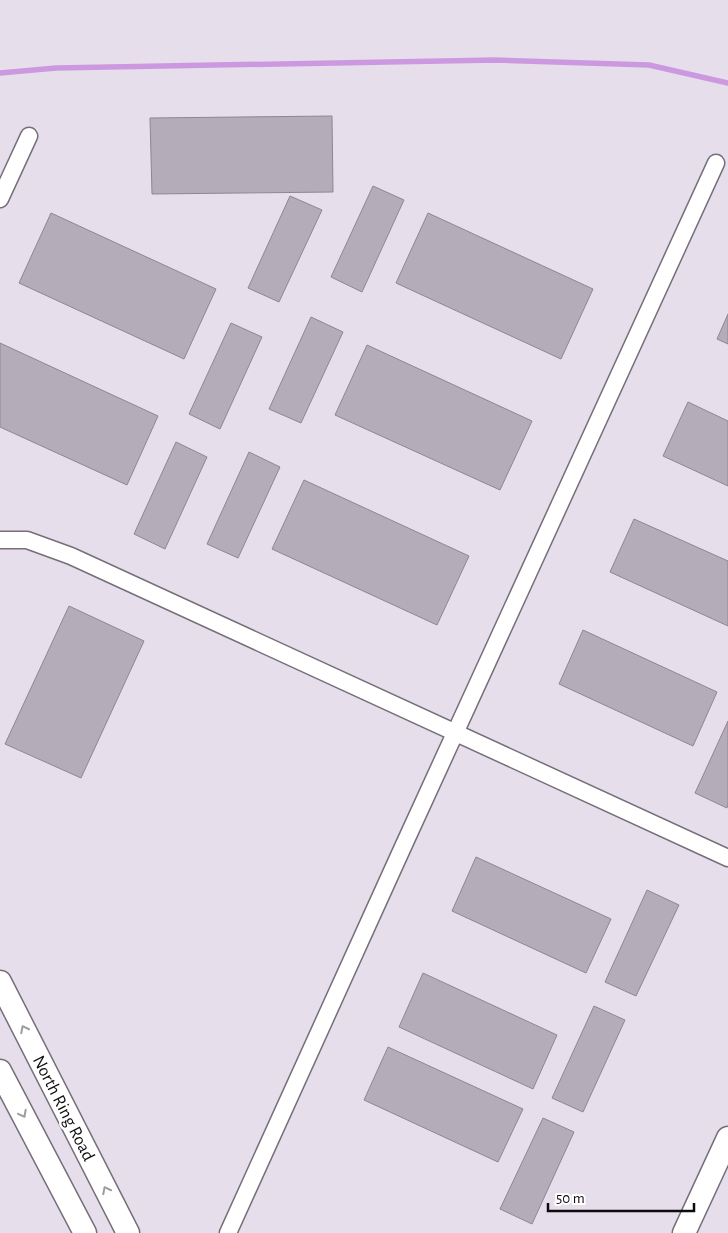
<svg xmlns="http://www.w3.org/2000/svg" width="728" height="1233" viewBox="0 0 728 1233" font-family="'Alegreya Sans',sans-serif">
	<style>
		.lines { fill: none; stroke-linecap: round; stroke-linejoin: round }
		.stream { stroke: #cc99e1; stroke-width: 5.5 }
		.building { fill: #b5acb9; stroke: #8e8692 }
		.minor-casing { stroke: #766e79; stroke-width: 19 }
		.secondary-casing { stroke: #766e79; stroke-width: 25 }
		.minor { stroke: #fff; stroke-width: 16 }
		.secondary { stroke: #fff; stroke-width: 22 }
		.oneway { stroke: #9f9e9f }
		.labels { text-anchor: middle; stroke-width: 5; stroke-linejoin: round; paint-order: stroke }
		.street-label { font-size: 18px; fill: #0f0c10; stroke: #fff }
	</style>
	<rect width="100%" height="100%" fill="#e7deeb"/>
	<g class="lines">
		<path class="stream" d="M0,73L56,68L496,60L649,65L728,83"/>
	</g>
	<path class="building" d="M332,116L333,192L152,194L150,118Z
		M373,186L404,200L362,292L331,277Z
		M290,196L322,210L279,302L248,288Z
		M51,213L216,289L184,359L19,283Z
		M428,213L593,289L561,359L396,283Z
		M728,314V344L717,339Z
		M311,317L343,332L301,423L269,409Z
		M231,323L262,337L220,429L189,414Z
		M0,343L158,416L127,485L0,427Z
		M367,345L532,421L500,490L335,415Z
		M688,402L728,421V486L663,456Z
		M176,442L207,457L165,549L134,534Z
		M249,452L280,467L238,558L207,544Z
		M304,480L469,556L437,625L272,549Z
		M634,519L728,561V626L610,572Z
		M69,606L144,641L81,778L5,744Z
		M583,630L717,692L693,746L559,684Z
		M728,721V804L727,808L695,793Z
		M476,857L611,919L586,973L452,911Z
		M647,890L679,905L636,996L605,982Z
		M423,973L557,1035L533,1089L399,1027Z
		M594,1006L625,1020L583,1112L552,1098Z
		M388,1047L523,1109L498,1162L364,1100Z
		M543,1118L574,1132L532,1224L500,1209Z"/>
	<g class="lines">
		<g class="minor-casing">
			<path id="minor" d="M0,199L29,136
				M0,540H27L71,556L728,858
				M228,1233L402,849L716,163"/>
		</g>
		<g class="secondary-casing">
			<path id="secondary" d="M0,982L128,1233
				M0,1071L85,1233
				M684,1233L728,1138"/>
		</g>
		<use href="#minor" class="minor"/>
		<use href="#secondary" class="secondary"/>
	</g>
	<defs><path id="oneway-chevron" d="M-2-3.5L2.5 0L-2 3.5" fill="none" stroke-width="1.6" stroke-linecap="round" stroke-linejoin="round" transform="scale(1.25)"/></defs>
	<g class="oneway">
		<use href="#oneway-chevron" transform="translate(24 1029) rotate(-117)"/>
		<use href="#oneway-chevron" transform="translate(23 1114) rotate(62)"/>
		<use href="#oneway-chevron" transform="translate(106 1190) rotate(-117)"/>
	</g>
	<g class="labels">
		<g class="street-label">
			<text transform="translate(64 1108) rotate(63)" y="6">North Ring Road</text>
		</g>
	</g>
	<path d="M548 1203v8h146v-8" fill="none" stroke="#0f0c10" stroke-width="2.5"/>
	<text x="556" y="1203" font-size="15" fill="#0f0c10" stroke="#ffffff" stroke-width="4" paint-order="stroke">50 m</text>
</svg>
